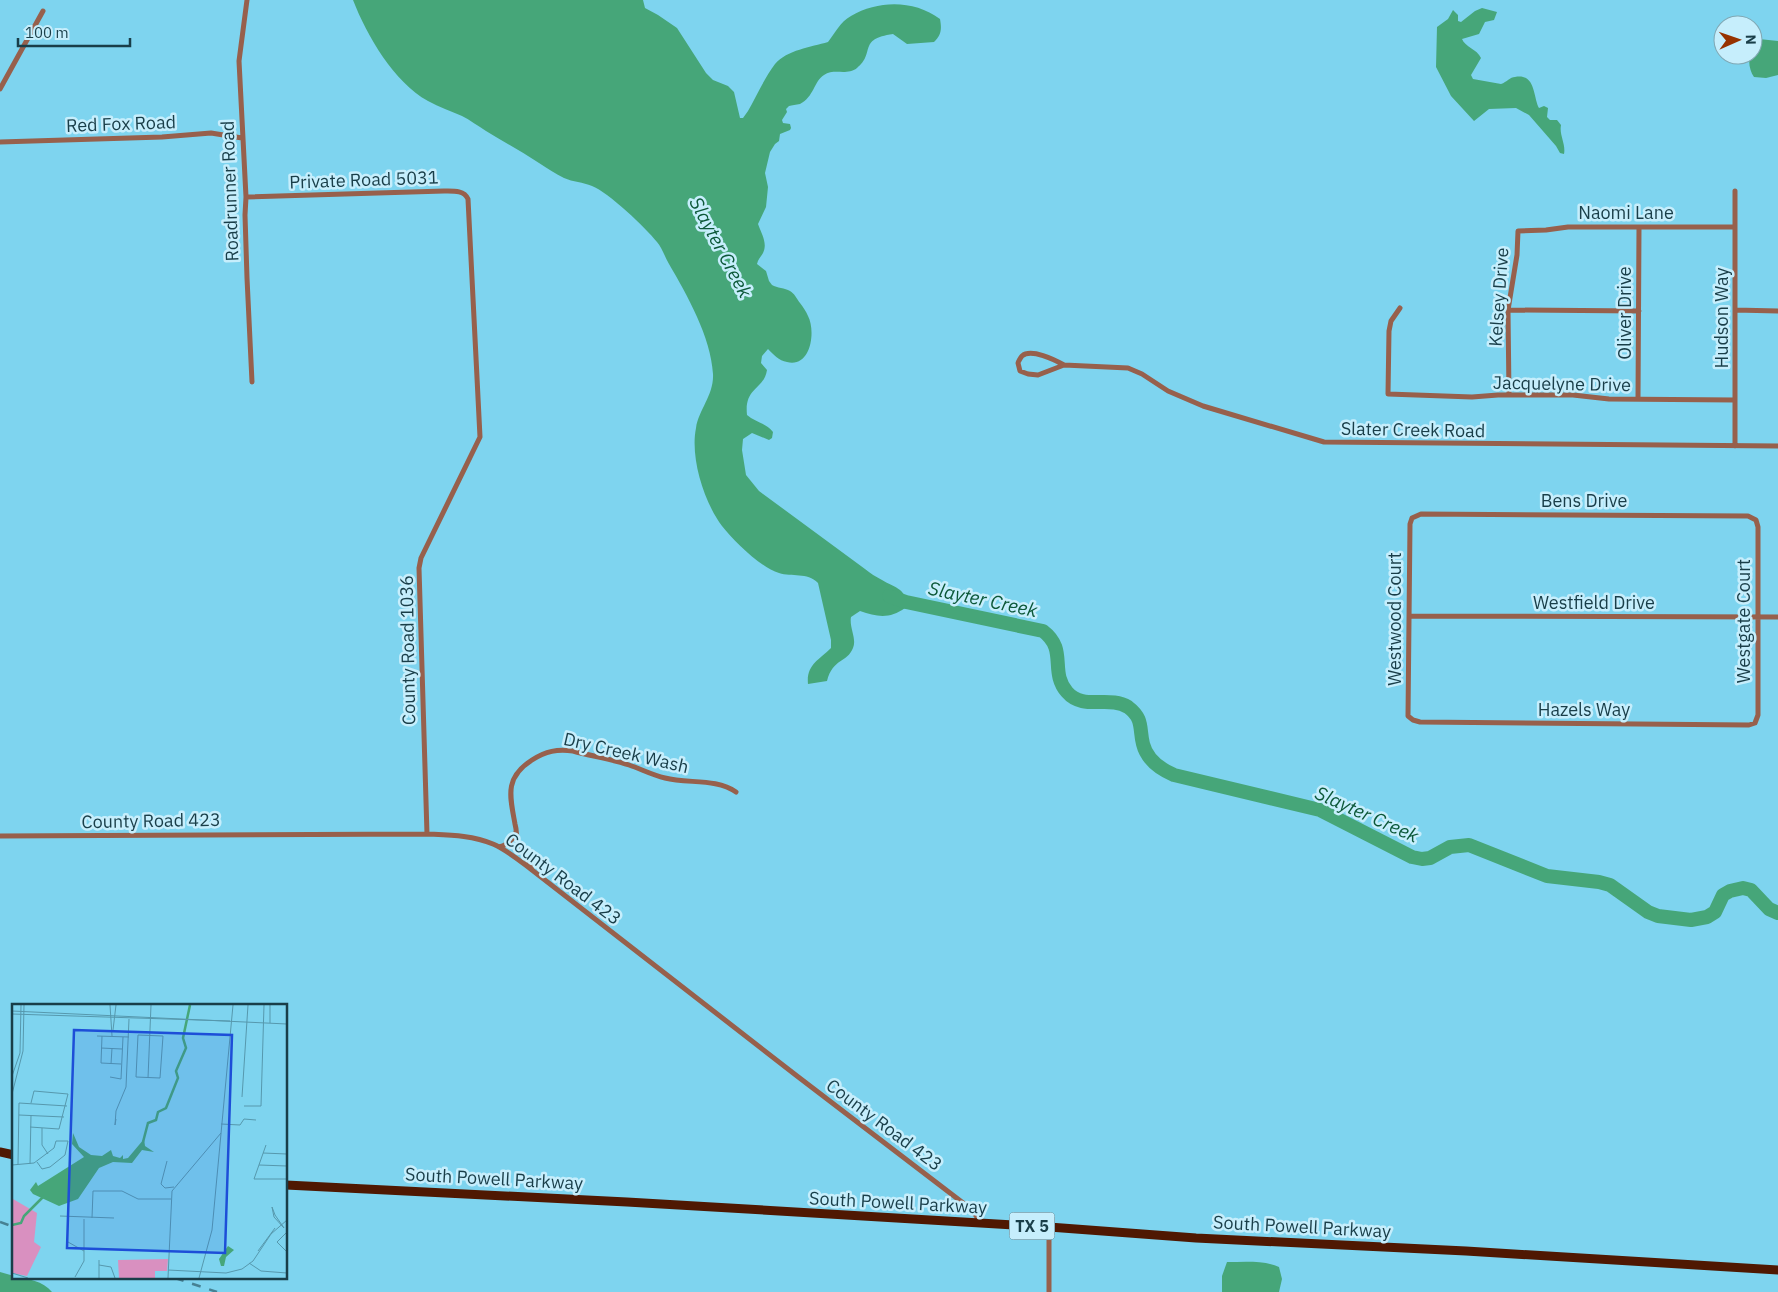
<svg xmlns="http://www.w3.org/2000/svg" width="1778" height="1292" viewBox="0 0 1778 1292" font-family="'IBM Plex Sans',sans-serif">
	<style>
		.water { fill: #46a679 }
		.lines { fill: none; stroke-linecap: round; stroke-linejoin: round }
		.river { stroke: #46a679; stroke-width: 14 }
		.minor { stroke: #97604c; stroke-width: 5 }
		.primary { stroke: #4f1802; stroke-width: 9 }
		.rail { stroke: #468193; stroke-width: 2.5; stroke-dasharray: 9 9; stroke-linecap: butt }
		.labels { text-anchor: middle; stroke-width: 5; stroke-linejoin: round; paint-order: stroke }
		.shield { fill: #c6eefc; stroke: #4d737f; stroke-width: 1 }
		.shield-label { font-size: 16px; font-weight: bold; fill: #193e49 }
		.street-label { font-size: 18px; fill: #193e49; stroke: #c6eefc }
		.water-label { font-size: 19px; font-style: italic; fill: #0c5839; stroke: #c6eefc }
		.inset-river { fill: none; stroke: #46a679; stroke-width: 2.5 }
		.inset-road { fill: none; stroke: #5698ad; stroke-width: 1 }
		.view { fill: #1d4ed8; fill-opacity: 0.15; stroke: #1d4ed8; stroke-width: 2.5 }
		.inset-edge { fill: none; stroke: #193e49; stroke-width: 2.5 }
	</style>
	<rect width="100%" height="100%" fill="#7ed4ef"/>
	<path class="water" d="M353,0H643L645,8L658,15L677,28L706,73L713,80L728,86L734,92L740,118H743L748,111C756,97 765,77 775,64C787,50 811,47 828,42C835,33 840,22 851,16C879,0 914,0 940,19C942,30 941,35 934,42L907,44L893,34C857,39 876,53 857,68C847,76 834,68 824,75C814,81 814,97 800,104C796,105 792,105 789,106L786,109L787,112L782,120L783,123L790,124L791,128L790,130L780,134L779,141L775,144L770,152L765,173L768,187L766,207L758,224C761,233 768,243 763,253C761,257 758,259 757,264L766,271L769,281L772,285C777,288 785,288 790,291C794,293 797,299 800,303C803,307 806,311 808,316C816,331 811,368 787,362C779,361 773,354 768,349L762,356L761,363L767,370C764,390 744,387 747,415C755,422 766,423 773,432L772,438L769,440L752,433L743,439L742,450L746,475L759,491L865,569C870,573 876,577 882,580C895,588 909,589 905,608C890,619 877,617 860,611L851,617C849,627 857,639 853,648C847,663 833,658 827,681L808,684C806,665 819,660 831,648V640L818,583C807,572 792,577 779,573C760,567 734,541 722,526C704,502 690,458 696,428C699,409 714,395 713,374C711,337 687,295 669,264C665,257 662,248 657,242C646,228 608,192 592,186C583,182 573,182 564,178C556,174 547,168 539,163C522,152 504,142 486,131C478,126 470,120 462,116C451,111 439,107 428,101C394,82 367,36 353,0Z
		M1482,8L1497,12L1494,20L1485,22L1479,34L1462,39C1465,47 1477,49 1481,58L1471,75L1473,79L1501,84C1507,82 1510,77 1515,77C1536,73 1533,97 1539,108L1544,106L1548,108L1547,117L1550,120H1557L1561,125C1559,135 1566,144 1564,154L1560,153L1556,146L1529,115L1516,108L1489,109L1474,121L1451,96L1436,67L1437,27L1448,19L1453,10L1458,15V21L1461,22L1475,11Z
		M1759,39L1778,41V75L1766,78L1754,77C1750,71 1748,63 1750,55H1753V44Z
		M1227,1262C1244,1262 1264,1260 1279,1267L1282,1279L1279,1292H1222V1276Z
		M0,1272L14,1276V1278C28,1278 43,1281 52,1292H0Z"/>
	<g class="lines">
		<path class="river" d="M889,596L906,602L1043,631C1068,650 1049,671 1067,692C1083,711 1109,695 1128,707C1144,719 1139,729 1143,744C1147,760 1160,769 1174,775L1320,810L1412,857L1422,859L1430,858L1450,847L1469,845L1547,876L1599,882L1610,885L1648,912L1658,916L1691,920L1707,917L1715,912L1723,895L1730,891L1743,888L1751,890L1769,909L1778,913"/>
		<path class="minor" d="M247,0L239,61L246,197L245,215L247,278L252,382
			M0,89L43,11
			M0,142L162,137L211,133L242,138
			M1735,191V446
			M246,197L444,191C453,191 464,190 468,199L480,437L421,558L419,568L427,834
			M1400,308L1391,321L1389,331L1388,394L1472,397L1498,395H1573L1609,399L1735,400
			M1508,310L1639,311
			M1735,310L1778,311
			M1064,365C1055,360 1031,348 1022,356C1021,357 1018,362 1018,363L1020,371L1028,374L1038,375L1064,365L1128,368L1142,374L1168,391L1203,406L1324,442L1778,446
			M1509,395L1508,310L1517,255L1518,231L1546,230L1568,227H1735
			M1638,399L1639,227
			M1421,514L1748,516L1756,520L1758,527V715L1755,723L1749,725L1420,722L1413,720L1408,716L1410,524L1412,518Z
			M1409,616L1778,617
			M0,836L427,834C449,835 472,835 493,844C507,850 520,861 532,870L797,1076L971,1209L977,1217L978,1223
			M499,847C507,845 513,841 516,832
			M532,870C530,859 520,854 518,843C516,837 517,831 515,824C510,796 504,778 532,760C546,751 557,749 573,751C591,756 611,759 629,765C641,769 652,775 665,778C688,784 716,778 736,792
			M1049,1292V1227"/>
		<path class="primary" d="M0,1152L14,1155
			M286,1185L627,1202L1049,1227L1196,1238L1466,1251L1778,1270"/>
		<path class="rail" d="M0,1222L14,1227
			M175,1278L217,1292"/>
	</g>
	<g class="labels">
		<rect class="shield" x="1009.5" y="1212.5" width="45" height="27" rx="4"/>
		<g class="shield-label">
			<text x="1032" y="1232">TX 5</text>
		</g>
		<g class="street-label">
			<text transform="translate(121 124) rotate(-2)" y="6">Red Fox Road</text>
			<text transform="translate(364 180) rotate(-2)" y="6">Private Road 5031</text>
			<text transform="translate(230 191) rotate(-92)" y="6">Roadrunner Road</text>
			<text x="1626" y="219">Naomi Lane</text>
			<text transform="translate(1499 297) rotate(-86)" y="6">Kelsey Drive</text>
			<text transform="translate(1625 313) rotate(-90)" y="6">Oliver Drive</text>
			<text transform="translate(1722 318) rotate(-90)" y="6">Hudson Way</text>
			<text transform="translate(1562 384) rotate(1)" y="6">Jacquelyne Drive</text>
			<text transform="translate(1413 430) rotate(1)" y="6">Slater Creek Road</text>
			<text x="1584" y="507">Bens Drive</text>
			<text x="1594" y="609">Westfield Drive</text>
			<text transform="translate(1395 619) rotate(-90)" y="6">Westwood Court</text>
			<text transform="translate(1744 621) rotate(-90)" y="6">Westgate Court</text>
			<text transform="translate(408 650) rotate(-91)" y="6">County Road 1036</text>
			<text x="1584" y="716">Hazels Way</text>
			<text transform="translate(626 753) rotate(13)" y="6">Dry Creek Wash</text>
			<text transform="translate(151 821) rotate(-1)" y="6">County Road 423</text>
			<text transform="translate(563 879) rotate(37)" y="6">County Road 423</text>
			<text transform="translate(884 1125) rotate(37)" y="6">County Road 423</text>
			<text transform="translate(494 1179) rotate(3)" y="6">South Powell Parkway</text>
			<text transform="translate(898 1203) rotate(3)" y="6">South Powell Parkway</text>
			<text transform="translate(1302 1227) rotate(3)" y="6">South Powell Parkway</text>
		</g>
		<g class="water-label">
			<text transform="translate(721 247) rotate(62)" y="7">Slayter Creek</text>
			<text transform="translate(983 599) rotate(12)" y="7">Slayter Creek</text>
			<text transform="translate(1367 814) rotate(24)" y="7">Slayter Creek</text>
		</g>
	</g>
	<g transform="translate(12 1004)">
		<rect width="275" height="275" fill="#7ed4ef"/>
		<path d="M1,195L25,209L22,238L29,243L15,272L0,269ZM156,255L155,267H143V274H107L106,256Z" fill="#d990c0"/>
		<path d="M61,129L67,143L79,151L90,152L99,146L101,152L108,154L111,151V155L116,154L132,135L133,142L142,148L130,146L120,159L101,158L87,164L66,195L47,202L21,190L18,186L24,178L26,182L72,153L60,140ZM216,242L222,246L214,253L212,262H209L207,255Z" fill="#46a679"/>
		<path class="inset-river" d="M131,138L136,119L144,116L146,108L154,104L166,74L164,67L174,44L171,34L178,1M0,221L9,219L12,212L32,192"/>
		<path class="inset-road" d="M98,1L100,32M0,7L275,20M0,10L218,17M258,19V1M101,26L104,1M126,31L151,32L148,74L124,73ZM85,32L117,33M90,32L89,59L109,60M89,44L110,45M99,60L100,44M0,72L8,49L9,1M98,73L109,75L111,33M136,74L139,1M0,90L11,47L12,1M230,93L236,1M0,95V115M232,102H249L252,1M7,111L52,113M104,115L103,121L104,107L114,83L117,15M209,120L228,121L232,115L244,116M18,123L47,125L56,90L22,87L19,99M30,124V141L36,150M254,141L242,175H275M251,149L275,150M155,157L149,180L153,184L162,183M6,160L7,99L55,102M18,160L19,111M0,161L22,159L42,144L44,137H56L53,151L38,163L30,165L25,158M247,161L275,162M260,203L263,211L272,224L262,213ZM48,212L102,214M80,214L81,187H110L126,195H159M275,228L265,238L275,248M56,238L72,247M246,247L263,224M237,259L249,267L275,269M87,261L99,263L103,274M156,266L214,269L230,265L241,257L259,230L275,216M0,269L16,274M63,273L72,257V215M87,274V256M156,274L160,187L209,129M187,274L200,226L221,1"/>
		<path class="view" d="M62,26L220,31L213,249L55,244Z"/>
		<rect width="275" height="275" class="inset-edge"/>
	</g>
	<g transform="translate(1738 40) rotate(88)"><circle r="24" fill="#c6eefc" stroke="#81a8b4"/>
	<path d="M0-4L9 19L0 12L-9 19Z" fill="#973200"/>
	<text y="-8" font-size="14" font-weight="bold" text-anchor="middle" fill="#193e49">N</text>
	</g>
	<path d="M18 38v8h112v-8" fill="none" stroke="#193e49" stroke-width="2.5"/>
	<text x="25" y="38" font-size="15" fill="#193e49" stroke="#c6eefc" stroke-width="4" paint-order="stroke">100 m</text>
</svg>
